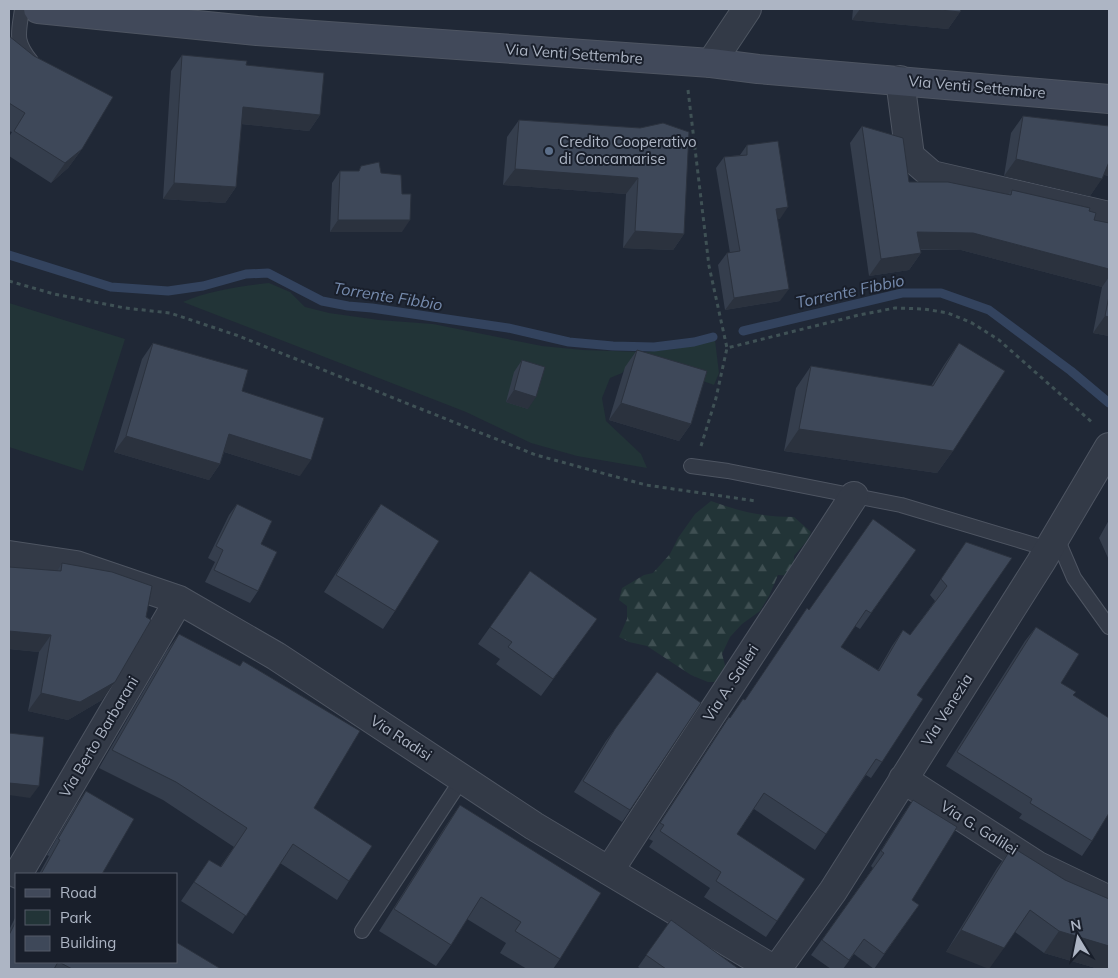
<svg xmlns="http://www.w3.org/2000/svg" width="1118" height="978" viewBox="0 0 1118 978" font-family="Mulish,sans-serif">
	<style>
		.green { fill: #223437 }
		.forest { fill: url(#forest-firs) }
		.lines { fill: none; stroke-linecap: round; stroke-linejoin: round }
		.stream { stroke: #33435e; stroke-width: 9 }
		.service-casing { stroke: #4e5562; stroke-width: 16 }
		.minor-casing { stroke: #4e5562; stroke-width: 30 }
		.tertiary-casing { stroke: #4e5562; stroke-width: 30 }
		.secondary-casing { stroke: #4e5562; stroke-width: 30 }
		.path { stroke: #3f5155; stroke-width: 3; stroke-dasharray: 4 4; stroke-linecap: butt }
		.service { stroke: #333a47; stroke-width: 14 }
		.minor { stroke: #333a47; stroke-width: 28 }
		.tertiary { stroke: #333a47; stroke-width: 28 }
		.secondary { stroke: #41495a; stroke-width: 28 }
		.wall { fill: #353e4d }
		.shaded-wall { fill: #2b323e }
		.building { fill: #3e4859; stroke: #2b323e }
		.service-dot { fill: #5c6f8a; stroke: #191f2b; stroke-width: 2 }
		.labels { text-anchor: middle; stroke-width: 4; stroke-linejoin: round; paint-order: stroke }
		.street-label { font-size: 15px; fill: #adb5c4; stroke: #191f2b }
		.poi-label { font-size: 15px; fill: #adb5c4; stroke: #191f2b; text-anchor: start }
		.water-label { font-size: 16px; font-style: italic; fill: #758aac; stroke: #191f2b }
	</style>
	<defs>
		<pattern id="forest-firs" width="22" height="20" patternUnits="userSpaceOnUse" patternTransform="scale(1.25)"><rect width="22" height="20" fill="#223437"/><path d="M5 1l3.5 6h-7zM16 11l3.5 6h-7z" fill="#3f4f52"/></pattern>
	</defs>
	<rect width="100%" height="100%" fill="#202836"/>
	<path class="green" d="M269,283L290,292L305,307L329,313L379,320L433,324L542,346L583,350L644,352L675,349L715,340L719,373L714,385L654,363L630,364L622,373L610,378L602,398L606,421L641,454L647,468L577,456L531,443L466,412L183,302C207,291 242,286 269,283Z
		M9,303L125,339L83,471L9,447Z"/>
	<path class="forest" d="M711,501C741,512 763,517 794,517L811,532L807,541L794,556V576L778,575L769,596L760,611L742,624L730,637L722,654L725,665L722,682H708L691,675L647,646L629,642L619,637L627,619V606L619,600L622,588L644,575L653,573L670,554L678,538L695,514Z"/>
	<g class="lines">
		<path class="stream" d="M9,255L111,287L168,291L203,286L246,274L268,273L322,301L348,306L372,308L508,328L569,342L613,346L654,347L694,342L713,337
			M743,331L902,293H941L989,310L1071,371L1109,403"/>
		<g class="service-casing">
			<path id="service" d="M22,9C19,33 14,40 31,61
				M691,466L728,471L901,505L1048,549
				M1056,536L1074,578L1109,627
				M362,931L462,779"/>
		</g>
		<g class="minor-casing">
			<path id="minor" d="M900,80L910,156L932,175L1109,216
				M9,555L76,565L179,600L276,656L534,826L773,969
				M903,779L1038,866L1109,900
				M609,871L854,496
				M18,874L179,600
				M777,969L833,891L1041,562L1109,447"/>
		</g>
		<g class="tertiary-casing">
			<path id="tertiary" d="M711,63L747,9"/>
		</g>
		<g class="secondary-casing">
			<path id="secondary" d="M38,9L257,31L711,63L758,69L1109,99"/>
		</g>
		<path class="path" d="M688,90L709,266L727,348L859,315L895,308L924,309L948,313L972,323L999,340L1094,424
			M9,281L54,294L125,308L170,313L236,335L536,455L646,485L756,501
			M701,446L716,398L727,348"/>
		<use href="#service" class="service"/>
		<use href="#minor" class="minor"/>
		<use href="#tertiary" class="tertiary"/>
		<use href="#secondary" class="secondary"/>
	</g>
	<path class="wall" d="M853,9H961L960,12L948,29L852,20Z
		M9,36L82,149L68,168L51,183L9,156V137L12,132L9,131Z
		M182,55L246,65L320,115L309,131L241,124L236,187L225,203L163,199L171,71Z
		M1023,116L1109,126V176L1104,175L1090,196L1004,176L1011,133Z
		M519,120L640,128L684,234L673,250L623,248L626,194L503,185L507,137Z
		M862,126L909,182L1008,194L1012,190L1089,211L1094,220L1109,223V336L1093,333L1102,287L961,250H920L921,253L909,270L869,276L850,143Z
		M747,145L780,219H777L780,301L725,310L718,265L727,253H730L716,168L724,157L740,155Z
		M340,171L381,173L402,194V232H330L332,183Z
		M153,343L242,391L300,476L224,452L220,464L209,480L114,452L142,359Z
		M959,343L953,451L937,473L784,451L796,388L811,366L931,386L944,365Z
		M637,350L691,424L679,441L609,420L625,367Z
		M522,360L528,409L506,402L514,372Z
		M237,504L261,544L258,591L250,603L205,582L215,562L208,558L229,515Z
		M381,504L395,611L383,629L324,592L369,521Z
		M1109,520V560L1099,538Z
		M966,542L917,695L882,762L871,778L866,775L815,850L754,809L737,834L777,921L766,937L704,897L710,888L649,847L653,841L649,839L718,733L729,717L730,718L743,699L745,700L807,608L809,610L916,550L860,629L855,626L841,647L878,670L892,646L903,630L910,635L935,601L930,595Z
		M62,563L102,700L68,720L28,711L39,652L9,649V567L57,571Z
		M530,571L597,619L541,696L496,664L500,659L478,644Z
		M1036,627L1061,683L1073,695L1092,841L1082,856L1019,818L1022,814L946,766L1025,641Z
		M179,634L240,666L243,661L349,881L337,900L280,863L233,934L181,901L209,860L220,867L234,847L163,800L99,768L166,652Z
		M657,672L630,810L622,822L574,792L606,741Z
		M86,791L102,874H39L49,856L47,855L75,807Z
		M913,800L912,900L919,905L874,969L854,954L843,969H831L811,955L873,868L871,866L903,815Z
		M460,805L560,959L553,969H527L500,953L506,943L467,919L451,945L436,966L379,931L445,827Z
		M1012,847L1109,969H1099L1044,953L1015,932L946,952L997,868Z
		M16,916V962H176L221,969H9V930Z
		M671,920L739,969H641L638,967Z"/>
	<path class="shaded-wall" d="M860,9H930L960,12L948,29L852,20Z
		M243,107L320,115L309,131L232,123Z
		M82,149L68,168L51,183L65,163Z
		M1016,159L1102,179L1090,196L1004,176Z
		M1109,159V176L1099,173Z
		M515,169L638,178L626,194L503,185Z
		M174,183L236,187L225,203L163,199Z
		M788,207L780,219L767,221L776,209Z
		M338,220H410L402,232H330Z
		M635,231L684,234L673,250L623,248Z
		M917,232L973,233L1109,269V277L1102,287L961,250L905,249Z
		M921,253L909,270L869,276L881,259Z
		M789,289L780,301L725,310L734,298Z
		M1105,316L1109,317V336L1093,333Z
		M514,390L536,397L528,409L506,402Z
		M621,403L691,424L679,441L609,420Z
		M799,429L953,451L937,473L784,451Z
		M229,434L311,460L300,476L218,450Z
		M126,436L220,464L209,480L114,452Z
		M9,631L51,635L39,652L9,649Z
		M115,682L102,700L68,720L28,711L41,693Z
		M9,783L39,786L30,798L9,795Z
		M961,930L1004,948L989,969L946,952Z
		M1059,931L1109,946V969H1099L1044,953Z"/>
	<path class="building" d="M930,9H961L960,12Z
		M9,36L34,56L113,97L82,149L65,163L14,131L25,113L9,103Z
		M182,55L247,61L246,65L324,73L320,115L243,107L236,187L174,183Z
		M1023,116L1109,126V162L1102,179L1016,159Z
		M519,120L640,128L663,123L689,132L684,234L635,231L638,178L515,169Z
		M862,126L903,138L909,182H948L1011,195L1012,190L1090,208L1089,211L1096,213L1094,220L1109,223V269L973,233L917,232L921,253L881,259Z
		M778,141L788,207L776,209L789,289L734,298L727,253L740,251L724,157L747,155V145Z
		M379,162L381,173L401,175L402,194H411L410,220H338L340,171H359L361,166Z
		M1109,296V317L1105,316Z
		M153,343L248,370L242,391L324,418L311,460L229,434L220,464L126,436Z
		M959,343L1005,371L953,451L799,429L811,366L933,386Z
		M637,350L707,371L691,424L621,403Z
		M522,360L545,367L536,397L514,390Z
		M237,504L272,521L261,544L277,552L258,591L214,570L223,550L216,546Z
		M381,504L439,541L395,611L336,575Z
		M873,519L916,550L871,613L866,610L841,647L879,671L903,630L910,635L947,586L941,579L966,542L1012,558L917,695L923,699L882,762L876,759L826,834L764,793L737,834L805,879L777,921L716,881L721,872L660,831L664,825L660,823L729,717L730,718L743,699L745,700L807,608L809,610Z
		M62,563L112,572L152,586L146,617L151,620L115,682L80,702L41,693L51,635L9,631V567L61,571Z
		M530,571L597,619L553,679L508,647L512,642L490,627Z
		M1036,627L1079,654L1061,683L1076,692L1073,695L1109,718V813L1092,841L1030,803L1032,799L957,752Z
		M179,634L240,666L243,661L360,731L314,808L372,846L349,881L293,844L246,916L194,882L209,860L221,867L247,828L176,782L112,750Z
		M657,672L701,703L630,810L583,781L615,729Z
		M9,733L44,737L39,786L9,783Z
		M86,791L134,819L102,874H41L60,840L58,839Z
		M913,800L957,827L912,900L919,905L884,954L864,939L849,960L822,940L884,853L881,851Z
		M460,805L601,893L560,959L515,931L521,922L481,897L451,945L394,909Z
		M1012,847L1065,880L1109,899V946L1059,931L1030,910L1004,948L961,930Z
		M671,920L739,969H666L646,955Z
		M16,921V962H58L54,969H9V935Z
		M176,942L221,969H72L59,962H176Z"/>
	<circle class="service-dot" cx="549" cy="151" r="5"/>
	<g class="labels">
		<g class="street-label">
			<text transform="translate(574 54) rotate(4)" y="5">Via Venti Settembre</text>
			<text transform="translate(977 87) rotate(5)" y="5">Via Venti Settembre</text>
			<text transform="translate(731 683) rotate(-57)" y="5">Via A. Salieri</text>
			<text transform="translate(947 710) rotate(-58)" y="5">Via Venezia</text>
			<text transform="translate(99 737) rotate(-59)" y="5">Via Berto Barbarani</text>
			<text transform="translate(401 738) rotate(33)" y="5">Via Radisi</text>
			<text transform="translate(979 828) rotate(32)" y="5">Via G. Galilei</text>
		</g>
		<g class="poi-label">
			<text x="559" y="147">Credito Cooperativo<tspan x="559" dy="17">di Concamarise</tspan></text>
		</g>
		<g class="water-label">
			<text transform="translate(850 291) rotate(-12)" y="6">Torrente Fibbio</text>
			<text transform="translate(388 296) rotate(9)" y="6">Torrente Fibbio</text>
		</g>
	</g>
	<rect width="1118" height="978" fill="none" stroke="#adb5c4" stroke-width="20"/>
	<rect x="15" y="873" width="162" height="90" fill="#191f2b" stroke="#545b68"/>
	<rect x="25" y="889" width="25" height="8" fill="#41495a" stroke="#545b68"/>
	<text x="60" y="898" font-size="15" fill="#adb5c4">Road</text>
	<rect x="25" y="910" width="25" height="15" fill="#223437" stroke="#545b68"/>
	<text x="60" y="923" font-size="15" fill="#adb5c4">Park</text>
	<rect x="25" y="936" width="25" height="15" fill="#3e4859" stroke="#545b68"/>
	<text x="60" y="948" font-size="15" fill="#adb5c4">Building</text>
	<g transform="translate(1078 938) rotate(350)" stroke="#191f2b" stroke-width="4" paint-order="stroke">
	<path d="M0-4L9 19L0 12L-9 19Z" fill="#adb5c4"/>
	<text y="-8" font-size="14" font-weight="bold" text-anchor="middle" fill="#adb5c4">N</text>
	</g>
</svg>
